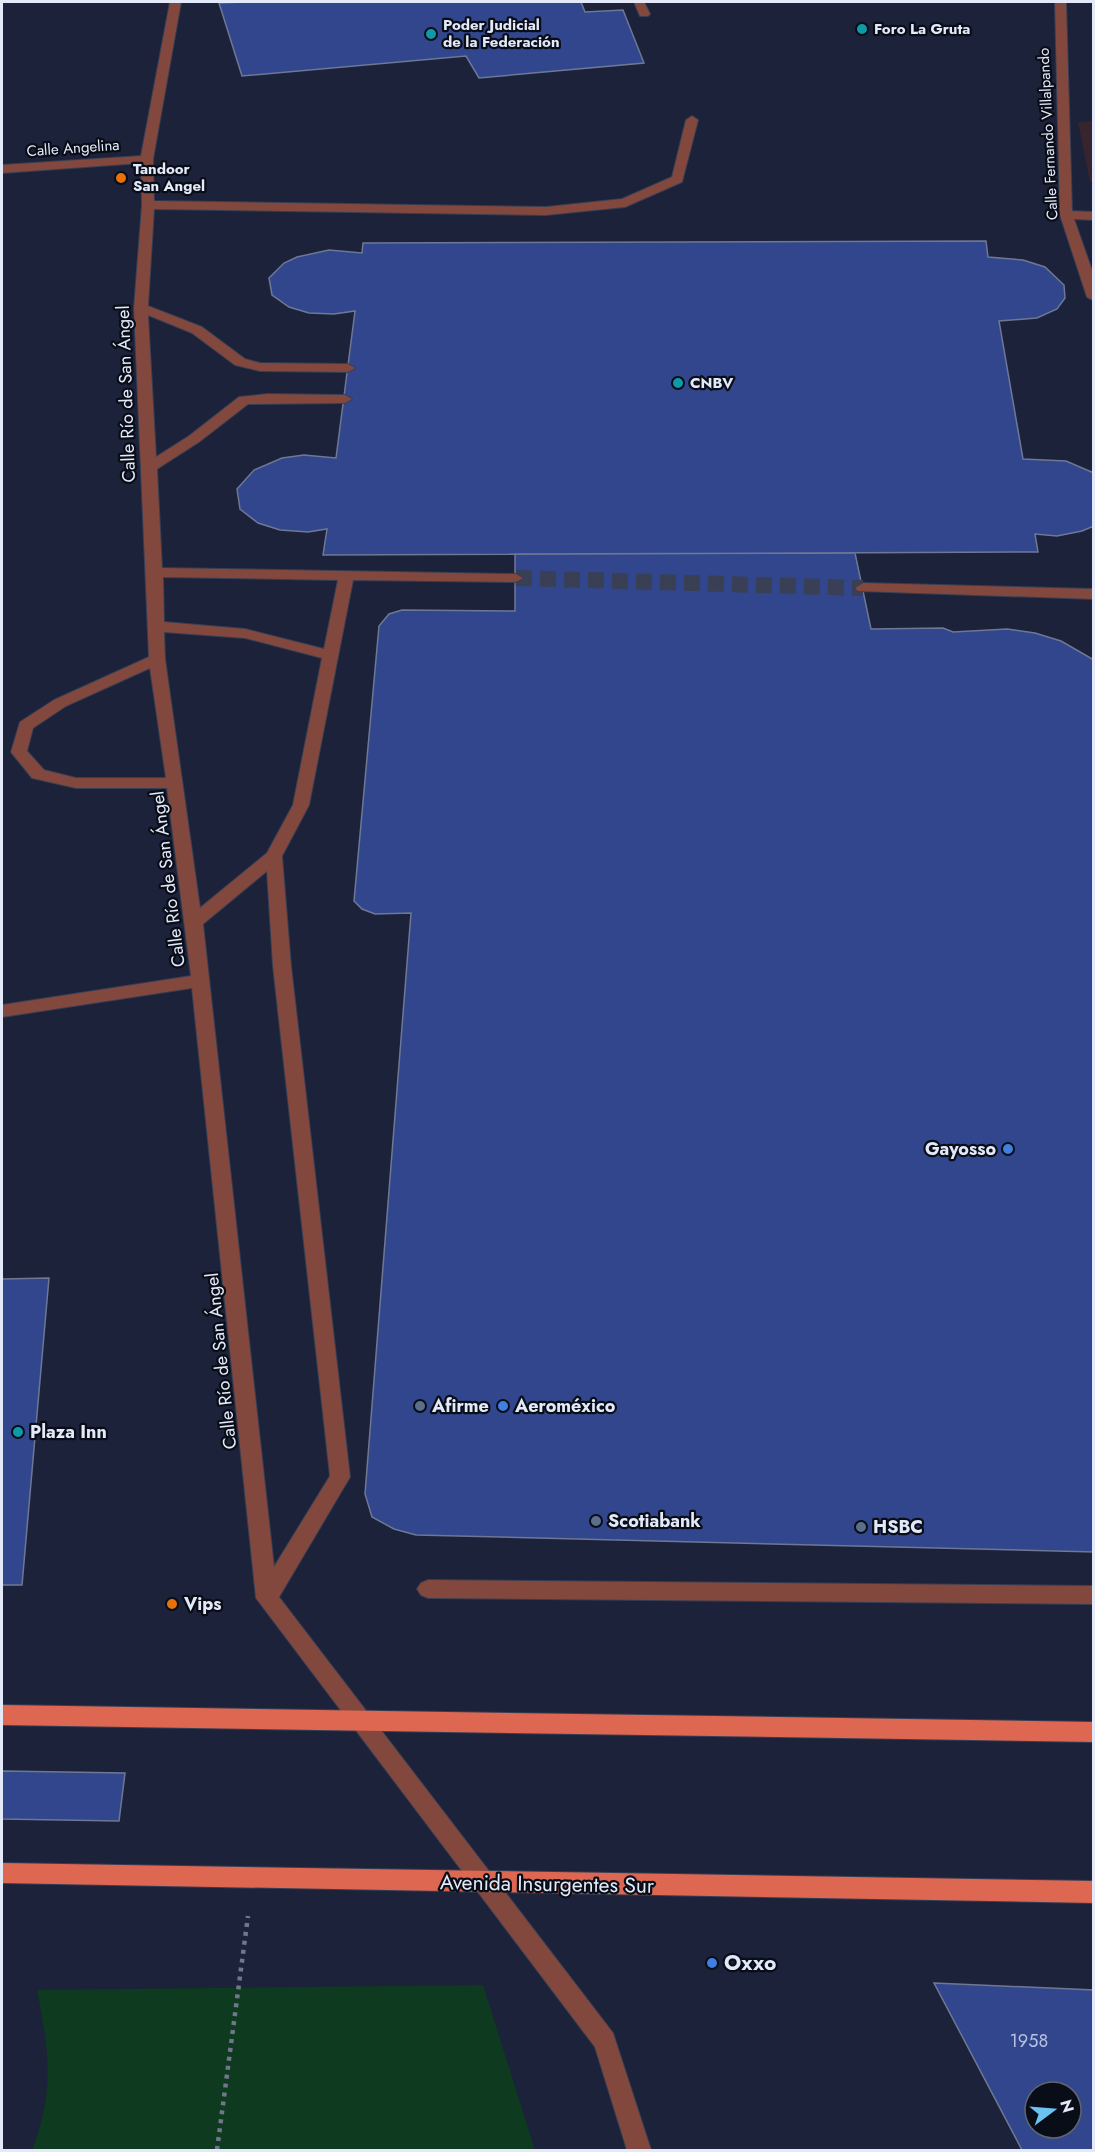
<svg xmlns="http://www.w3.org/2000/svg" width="1095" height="2152" viewBox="0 0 1095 2152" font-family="Jost,sans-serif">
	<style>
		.education { fill: #36252e }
		.green { fill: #0e3a20 }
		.building { fill: #32468d; stroke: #6e7894; stroke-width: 1.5; fill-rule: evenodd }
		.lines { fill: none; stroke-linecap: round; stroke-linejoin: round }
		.minor-tunnel { stroke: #394056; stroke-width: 16; stroke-dasharray: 16 8; stroke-linecap: butt }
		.minor-casing { stroke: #373e54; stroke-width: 2 }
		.major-casing { stroke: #373e54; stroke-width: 2 }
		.path { stroke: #71778b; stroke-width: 4.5; stroke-dasharray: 4 5; stroke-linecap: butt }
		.minor { fill: #82483d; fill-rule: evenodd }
		.major { fill: #de6752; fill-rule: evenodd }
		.culture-dot { fill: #0f9aa8; stroke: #090d17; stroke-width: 2 }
		.food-dot { fill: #e8710a; stroke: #090d17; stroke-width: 2 }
		.shop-dot { fill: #3f7fe0; stroke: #090d17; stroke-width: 2 }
		.service-dot { fill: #5c6f8a; stroke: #090d17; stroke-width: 2 }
		.labels { text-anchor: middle; stroke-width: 4.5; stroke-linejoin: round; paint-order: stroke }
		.far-poi-label { font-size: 15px; font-weight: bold; fill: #e3e9f9; stroke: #090d17; text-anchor: start }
		.far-street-label { font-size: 15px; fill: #e3e9f9; stroke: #090d17 }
		.street-label { font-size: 18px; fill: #e3e9f9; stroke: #090d17 }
		.poi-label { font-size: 18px; font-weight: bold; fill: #e3e9f9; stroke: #090d17; text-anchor: start }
		.near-number-label { font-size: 18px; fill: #b7c0de }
		.near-street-label { font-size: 21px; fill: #e3e9f9; stroke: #090d17 }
		.near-poi-label { font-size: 21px; font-weight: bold; fill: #e3e9f9; stroke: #090d17; text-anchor: start }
	</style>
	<rect width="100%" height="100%" fill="#1b2239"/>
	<path class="education" d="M1093,121V182H1090L1078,122Z"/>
	<path class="green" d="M483,1985L535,2150H32C55,2091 49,2051 37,1990Z"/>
	<path class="building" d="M245,2H581L585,12L623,10L644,63L479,78L466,56L242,76L219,3Z
		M986,241L988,257L1023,260L1045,267L1064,285L1065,298L1057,309L1037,318L999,321L1023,459L1066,461L1094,473V526L1082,531L1057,536L1035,534L1038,552L323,555L327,529L308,532L280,530L258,523L240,509L237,489L254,470L282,458L304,455L336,458L355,311L334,314L309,313L289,307L272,295L269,278L284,263L297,257L329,250L362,253L363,243Z
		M855,553L871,629L943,628L953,632L1007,629L1035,633L1061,641L1094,660V1552L416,1535L394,1529L372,1517L365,1494L411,913L375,914L362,909L354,901L379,626L389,614L402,610L515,611V554Z
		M49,1278L22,1585H2V1279Z
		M2,1771L125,1773L119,1821L2,1819Z
		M934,1983L1094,1990V2150H1022ZM1035,2092H1071V2128H1035Z"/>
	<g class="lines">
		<path class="minor-tunnel" d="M516,578L863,588"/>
		<g class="minor-casing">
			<path id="minor" d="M170,2H181L153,159L154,201L546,207L622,199L672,177L686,120L692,116L698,120L682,182L625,207L546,215L154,209L148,306L202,327L245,359L260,363L348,364L355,368L348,372L260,371L235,365L192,333L148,315L156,457L189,436L239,397L267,394L345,395L352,399L345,403L248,404L199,442L157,469L162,568L516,574L523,578L516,582L353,580L309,805L282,856L291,966L350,1477L279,1597L613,2033L651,2150H627L595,2047L256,1598L192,988L2,1017V1005L191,976L167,788H76L32,778L11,752L20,722L54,700L149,657L134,308L142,205L141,163L2,173V165L141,156ZM163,577L338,580L324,649L245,629L164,622ZM164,632L245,638L322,658L293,805L267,853L200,908L165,659ZM150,668L166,778H76L44,770L27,751L33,728L66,706ZM267,871L273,966L330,1476L274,1567L203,924Z
				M634,2H644L650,14L648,16H640Z
				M1055,2H1066L1072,211L1094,212V220L1074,219L1094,276V301L1087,297L1060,215Z
				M863,583L1094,589V599L858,591L855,588Z
				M428,1580L1094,1586V1604L428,1598L421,1595L417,1589L421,1583Z"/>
		</g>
		<g class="major-casing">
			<path id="major" d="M2,1705L1094,1722V1742L2,1725Z
				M2,1863L1094,1881V1903L2,1883Z"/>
		</g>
		<path class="path" d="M217,2150L248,1916"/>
		<use href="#minor" class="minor"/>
		<use href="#major" class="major"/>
	</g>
	<g class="culture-dot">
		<circle cx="862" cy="29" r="6"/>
		<circle cx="431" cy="34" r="6"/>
		<circle cx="678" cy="383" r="6"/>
		<circle cx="18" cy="1432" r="6"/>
	</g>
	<g class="food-dot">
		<circle cx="121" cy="178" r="6"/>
		<circle cx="172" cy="1604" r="6"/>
	</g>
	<g class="shop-dot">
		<circle cx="1008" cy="1149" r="6"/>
		<circle cx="503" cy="1406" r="6"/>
		<circle cx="712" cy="1963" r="6"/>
	</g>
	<g class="service-dot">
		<circle cx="420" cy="1406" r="6"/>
		<circle cx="596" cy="1521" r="6"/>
		<circle cx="861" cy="1527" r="6"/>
	</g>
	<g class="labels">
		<g class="far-poi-label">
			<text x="443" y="30">Poder Judicial<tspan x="443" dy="17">de la Federación</tspan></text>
			<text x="874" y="34">Foro La Gruta</text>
			<text x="133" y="174">Tandoor<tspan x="133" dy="17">San Angel</tspan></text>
			<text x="690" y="388">CNBV</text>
		</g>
		<g class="far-street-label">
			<text transform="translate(1048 134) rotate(-93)" y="5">Calle Fernando Villalpando</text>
			<text transform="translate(73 148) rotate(-4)" y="5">Calle Angelina</text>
		</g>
		<g class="street-label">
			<text transform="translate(126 394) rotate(-92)" y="6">Calle Río de San Ángel</text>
			<text transform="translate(168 879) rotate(-97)" y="6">Calle Río de San Ángel</text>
			<text transform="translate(221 1361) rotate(-96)" y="6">Calle Río de San Ángel</text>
		</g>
		<g class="poi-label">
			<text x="996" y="1155" text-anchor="end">Gayosso</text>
			<text x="432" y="1412">Afirme</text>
			<text x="515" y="1412">Aeroméxico</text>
			<text x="30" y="1438">Plaza Inn</text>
			<text x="608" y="1527">Scotiabank</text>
			<text x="873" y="1533">HSBC</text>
			<text x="184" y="1610">Vips</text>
		</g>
		<g class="near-number-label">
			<text x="1029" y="2047">1958</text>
		</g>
		<g class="near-street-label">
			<text transform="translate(547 1884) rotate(1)" y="7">Avenida Insurgentes Sur</text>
		</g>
		<g class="near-poi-label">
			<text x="724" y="1970">Oxxo</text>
		</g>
	</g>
	<rect width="1095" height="2152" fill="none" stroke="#e3e9f9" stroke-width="6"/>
	<g transform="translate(1053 2110) rotate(74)"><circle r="28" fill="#090d17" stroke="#606571" stroke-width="1.5"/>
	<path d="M0-4.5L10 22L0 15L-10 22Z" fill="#6bc3f2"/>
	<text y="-9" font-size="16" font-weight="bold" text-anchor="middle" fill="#e3e9f9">N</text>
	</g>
</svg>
